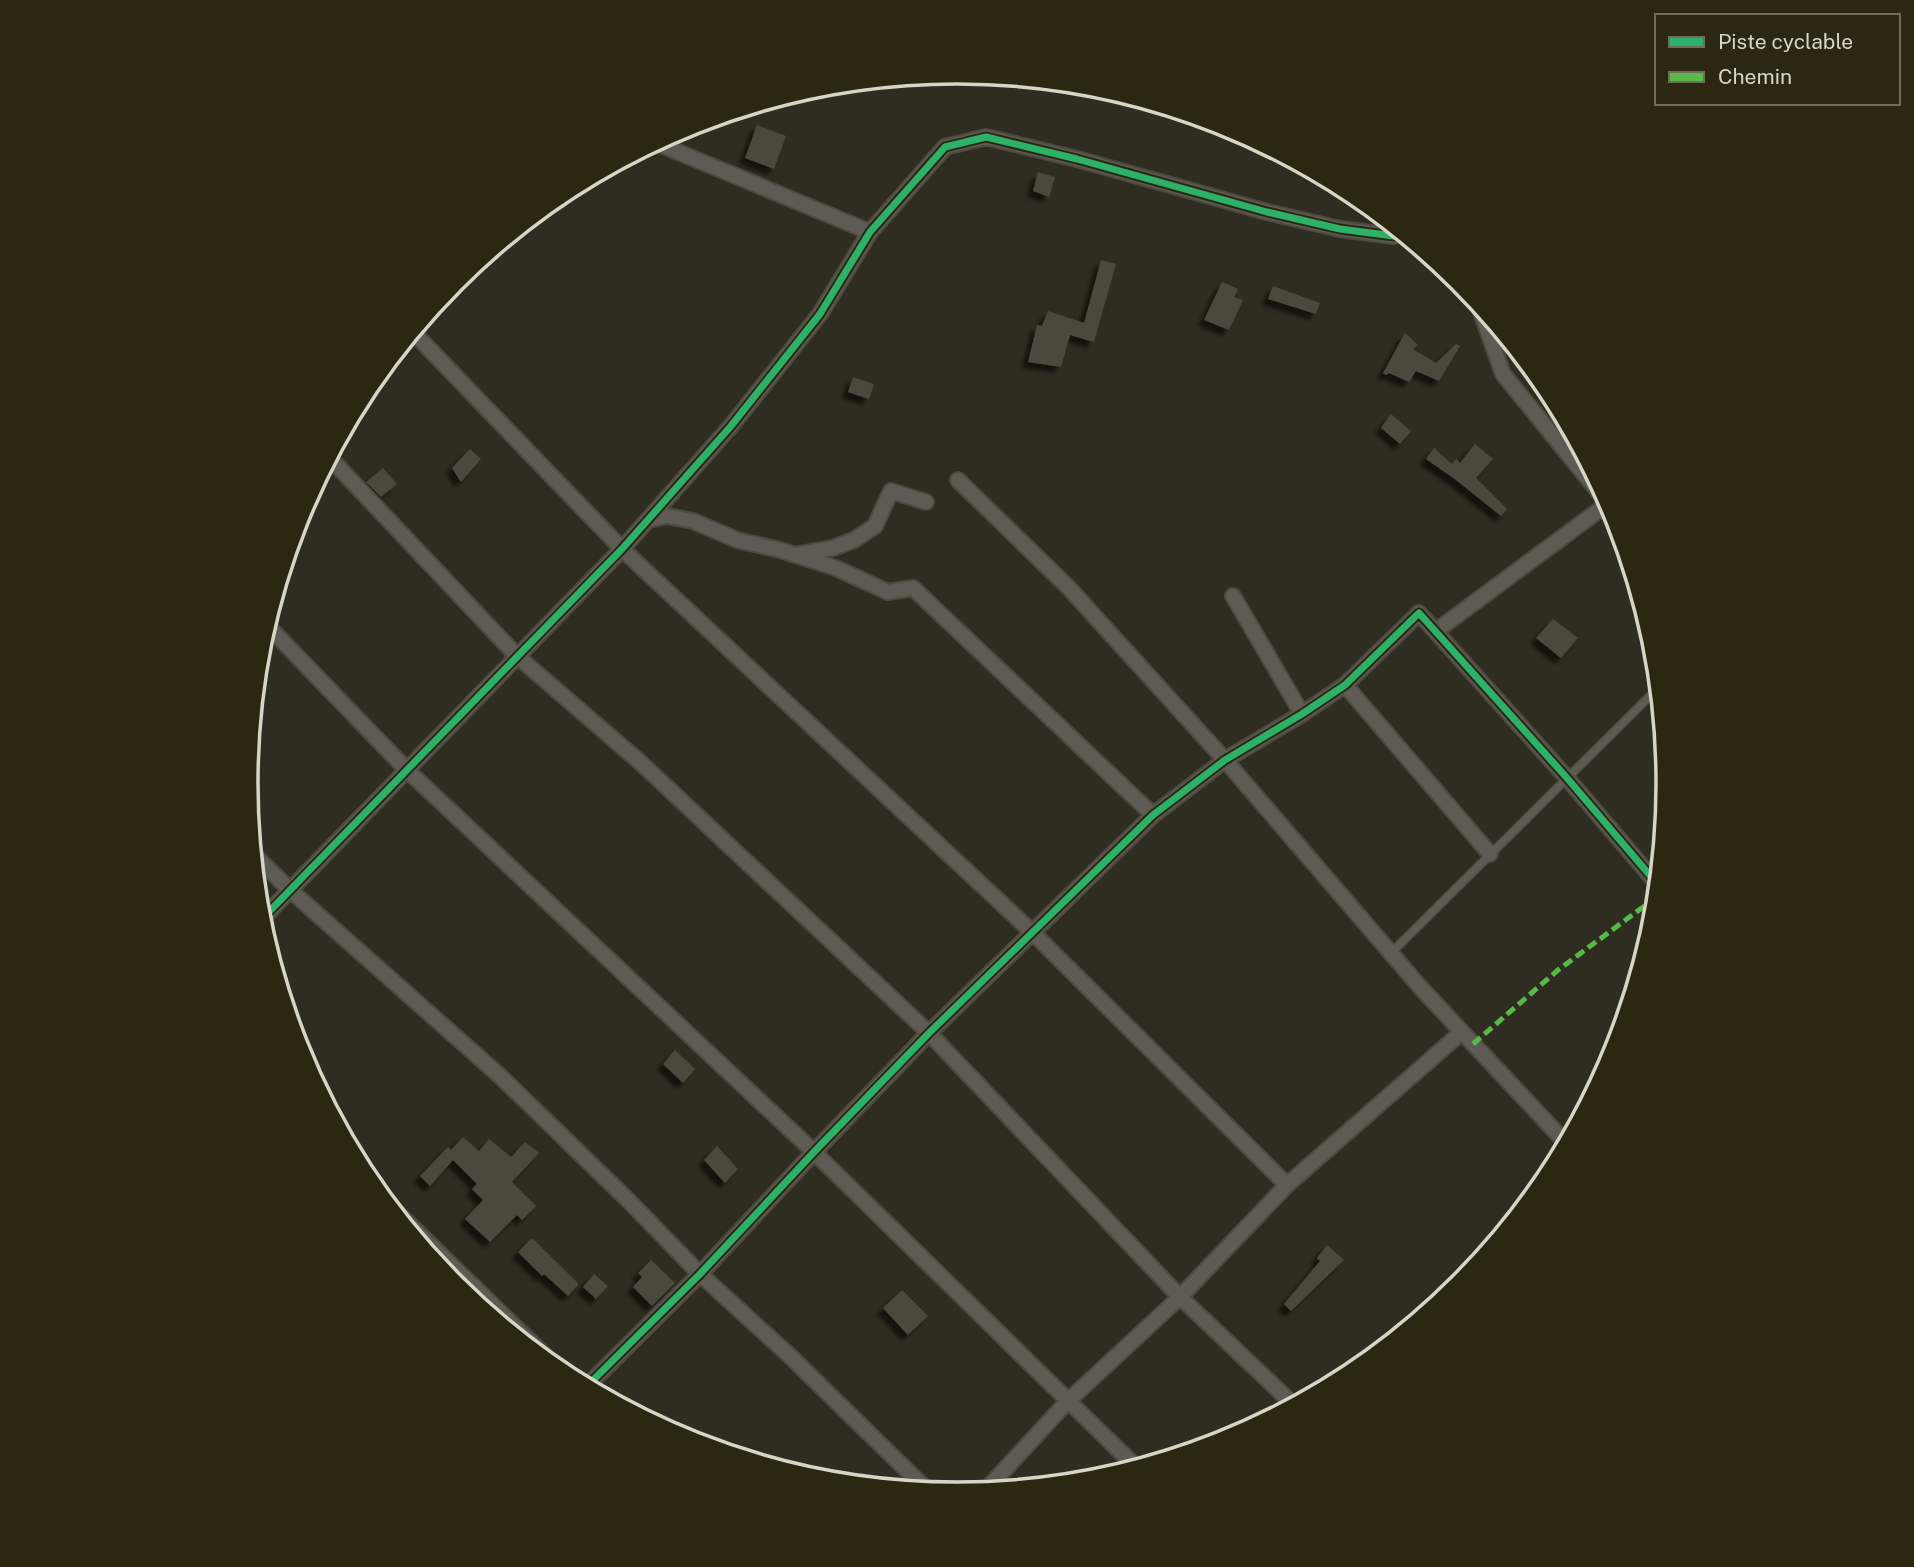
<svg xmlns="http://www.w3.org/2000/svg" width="1914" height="1567" viewBox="0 0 1914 1567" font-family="'Public Sans',sans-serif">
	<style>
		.building { fill: #4b493c; filter: url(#shadow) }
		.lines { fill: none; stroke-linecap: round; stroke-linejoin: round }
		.service-casing { stroke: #4c4a40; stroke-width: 10 }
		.minor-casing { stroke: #4c4a40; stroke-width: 18 }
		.service { stroke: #5e5a54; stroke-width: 7 }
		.minor { stroke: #5e5a54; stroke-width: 14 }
		.quiet { stroke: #58b947; stroke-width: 5; stroke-dasharray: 10 5; stroke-linecap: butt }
		.cycleway-casing { stroke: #2b2711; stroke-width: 11 }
		.cycleway { stroke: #2db169; stroke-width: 7 }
		.rim { fill: none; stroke: #d7d5c8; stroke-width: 3.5 }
	</style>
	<defs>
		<filter id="shadow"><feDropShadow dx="-6" dy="6" stdDeviation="2" flood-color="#0009"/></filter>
	</defs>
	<rect width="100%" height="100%" fill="#2f2d21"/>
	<path class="building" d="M757,125L786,136L774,169L745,158Z
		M1038,172L1055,177L1049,197L1033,191Z
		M1101,260L1116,264L1094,342L1070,335L1061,367L1028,362L1037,325L1042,326L1048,311L1084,323Z
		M1222,282L1238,289L1234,297L1243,300L1229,330L1204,320Z
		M1273,286L1320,303L1316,314L1268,299Z
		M1405,333L1418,345L1413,349L1436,363L1456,344L1460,346L1439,381L1416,371L1409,382L1389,373L1386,375L1383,373Z
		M853,377L874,384L869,399L848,392Z
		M1391,414L1411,431L1400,444L1381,428Z
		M1475,444L1493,459L1476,478L1507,509L1501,516L1456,480L1426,459L1434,448L1452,464L1456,459L1460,463Z
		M470,449L481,459L461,482L452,468Z
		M383,468L397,484L381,497L366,482Z
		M1553,619L1578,638L1561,658L1536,638Z
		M675,1050L695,1069L683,1083L663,1064Z
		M463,1137L479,1151L489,1139L511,1157L525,1142L539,1153L512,1182L536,1206L522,1220L517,1215L490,1242L465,1219L483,1200L472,1189L477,1184L453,1160L430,1186L420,1176L448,1147L451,1150Z
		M717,1146L738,1169L725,1183L704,1160Z
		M532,1238L579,1284L568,1296L544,1274L542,1276L518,1252Z
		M1327,1245L1344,1260L1291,1311L1284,1304L1320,1261L1317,1258Z
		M651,1260L675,1283L652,1306L633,1287L642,1277L638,1273Z
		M594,1274L608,1286L596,1299L583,1287Z
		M902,1290L928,1316L908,1335L883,1308Z"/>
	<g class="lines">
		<g class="service-casing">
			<path id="service" d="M1391,953L1659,687"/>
		</g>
		<g class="minor-casing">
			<path id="minor" d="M654,142L870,232
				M1477,301L1503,374L1615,512
				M412,331L622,549L1032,932L1287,1185
				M329,457L517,656L641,763L929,1033L1180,1297L1295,1406
				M958,480L1069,588L1225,760L1420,987L1567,1144
				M648,520L667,516L693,521L737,540L780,550L836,568L888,592L913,588L1153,815
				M799,554L833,548L854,540L875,526L891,491L926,502
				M1233,596L1302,714
				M265,623L407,770L814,1152L1138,1469
				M1436,631L1610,502
				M1345,685L1490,854
				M252,853L290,890L500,1076L628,1200L700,1274L792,1358L929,1492
				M259,922L622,549L731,426L820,314L870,232L945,147L986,137L1077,159L1267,212L1340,229L1394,236L1403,233
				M374,1190L569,1379
				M585,1388L700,1274L814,1152L929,1033L1153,815L1225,760L1302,714L1345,685L1419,613L1567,778L1659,886
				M983,1493L1068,1401L1180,1297L1287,1185L1462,1032"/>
		</g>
		<use href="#service" class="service"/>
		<use href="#minor" class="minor"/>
		<path class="quiet" d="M1473,1044L1558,970L1658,896"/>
		<g class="cycleway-casing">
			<path id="cycleway" d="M259,922L622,549L731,426L820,314L870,232L945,147L986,137L1077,159L1267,212L1340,229L1394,236L1403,233
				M585,1388L700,1274L814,1152L929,1033L1153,815L1225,760L1302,714L1345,685L1419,613L1567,778L1659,886"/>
		</g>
		<use href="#cycleway" class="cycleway"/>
	</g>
	<path d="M0 0H1914V1567H0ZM258 783a699 699 0 1 1 1398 0a699 699 0 1 1-1398 0Z" fill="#2b2711" fill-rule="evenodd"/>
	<path class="rim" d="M258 783a699 699 0 1 1 1398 0a699 699 0 1 1-1398 0Z"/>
	<rect x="1655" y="14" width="245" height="91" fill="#2b2711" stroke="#706d5a" stroke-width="2"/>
	<rect x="1669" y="37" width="35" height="10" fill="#2db169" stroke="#706d5a" stroke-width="2"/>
	<text x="1718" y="49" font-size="21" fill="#d7d5c8">Piste cyclable</text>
	<rect x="1669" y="72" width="35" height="10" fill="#58b947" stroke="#706d5a" stroke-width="2"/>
	<text x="1718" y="84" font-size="21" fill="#d7d5c8">Chemin</text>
</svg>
